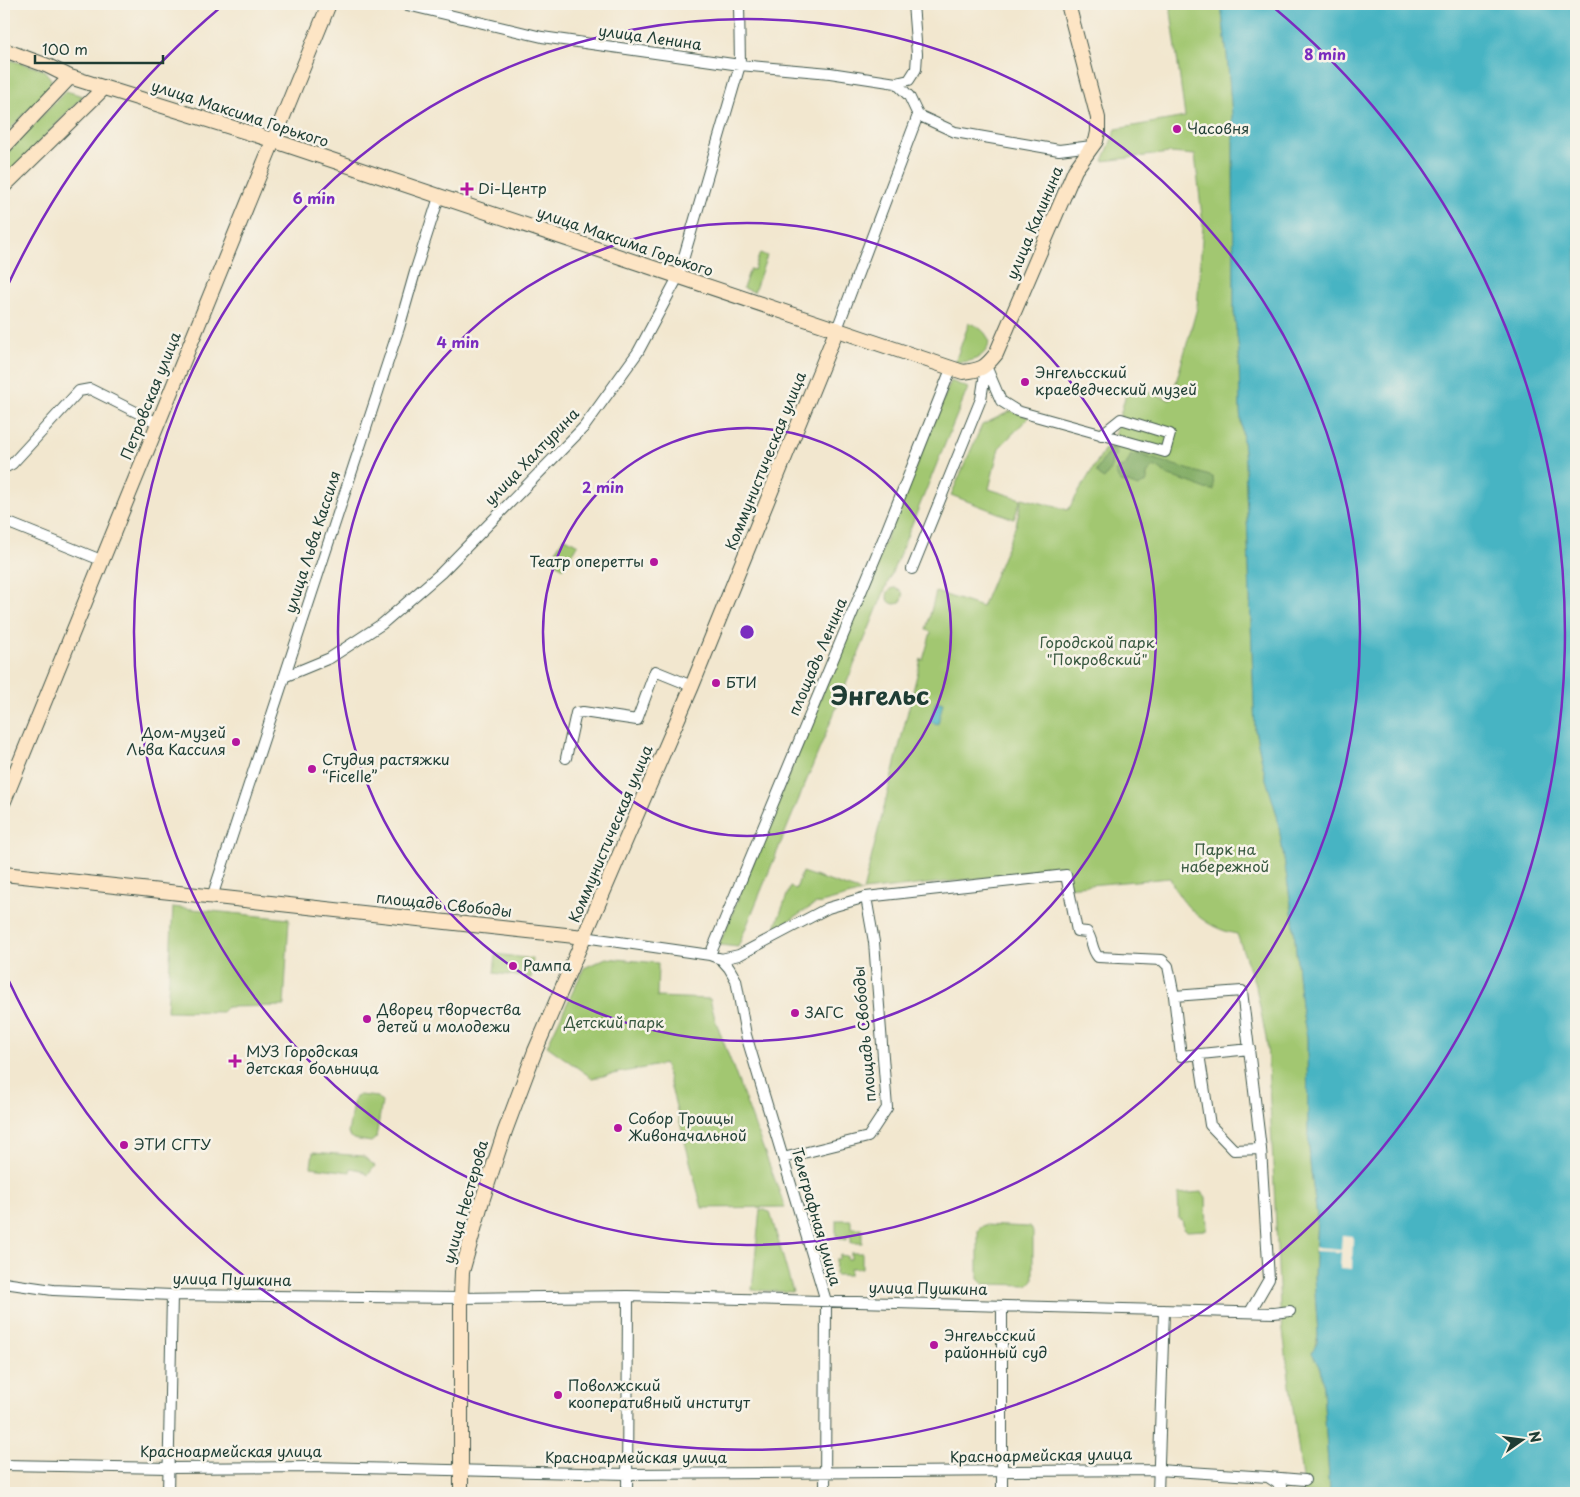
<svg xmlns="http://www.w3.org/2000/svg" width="1580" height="1497" viewBox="0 0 1580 1497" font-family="'Playpen Sans',sans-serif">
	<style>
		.green { fill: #a2c771; stroke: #608252 }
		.forest { fill: #81ac63; stroke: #50744c }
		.water { fill: #47b4c3; stroke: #33787c }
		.pier { fill: #f2e7cf }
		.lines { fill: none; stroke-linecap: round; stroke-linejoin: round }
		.street-casing { stroke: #3f564b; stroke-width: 12 }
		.secondary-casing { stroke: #3f564b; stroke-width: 16 }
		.street { stroke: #fff; stroke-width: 10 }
		.secondary { stroke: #fde5c5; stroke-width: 14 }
		.ring { fill: none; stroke: #7b2cbf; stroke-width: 2.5 }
		.poi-dot { fill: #b5179e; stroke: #f7f3e8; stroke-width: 2 }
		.labels { text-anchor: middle; stroke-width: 5; stroke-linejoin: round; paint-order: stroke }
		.street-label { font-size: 15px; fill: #1f3d34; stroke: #f7f3e8 }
		.poi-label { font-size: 15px; fill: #1f3d34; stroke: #f7f3e8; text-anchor: start }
		.park-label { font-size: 15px; fill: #395940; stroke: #f7f3e8 }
		.town-label { font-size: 25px; font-weight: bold; fill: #1f3d34; stroke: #f7f3e8 }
		.centre { fill: #7b2cbf; stroke: #f7f3e8; stroke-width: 2.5 }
		.ring-label { font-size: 15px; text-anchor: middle; font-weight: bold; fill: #7b2cbf; stroke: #f7f3e8; stroke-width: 5; stroke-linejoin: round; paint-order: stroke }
	</style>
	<rect width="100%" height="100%" fill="#f7f3e8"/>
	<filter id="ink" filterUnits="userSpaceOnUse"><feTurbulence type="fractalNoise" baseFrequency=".02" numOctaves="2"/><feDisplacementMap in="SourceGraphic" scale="10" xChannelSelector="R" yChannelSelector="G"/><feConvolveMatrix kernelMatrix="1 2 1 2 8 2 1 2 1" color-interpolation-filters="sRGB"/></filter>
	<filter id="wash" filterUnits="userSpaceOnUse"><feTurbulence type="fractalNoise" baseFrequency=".0096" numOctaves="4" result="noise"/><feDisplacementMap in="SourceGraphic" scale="20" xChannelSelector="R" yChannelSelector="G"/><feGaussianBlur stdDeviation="1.12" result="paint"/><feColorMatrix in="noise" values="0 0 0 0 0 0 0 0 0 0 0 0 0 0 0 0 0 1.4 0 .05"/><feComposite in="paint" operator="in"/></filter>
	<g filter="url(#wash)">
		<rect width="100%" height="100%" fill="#f2e7cf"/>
		<path class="green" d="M1170,4H1221L1227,55L1233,127L1234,312L1239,352L1240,411L1245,461L1255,730L1266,779L1277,815L1284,859L1293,918L1301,1006L1307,1037L1308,1130L1310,1164L1317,1217L1314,1277L1318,1335L1315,1346L1322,1374L1330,1493H1304L1280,1308L1267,1043L1256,987L1237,934C1207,929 1181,906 1170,878L1066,887L1063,869L863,891L921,659L923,660L931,632L926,630L936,592L982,607L1016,525L1022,498L1068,510L1104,450L1112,446L1128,386L1171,400L1197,308L1203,225L1195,155L1170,153L1103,161L1116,129L1185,117Z
			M4,58L44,70L51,79V85L4,136Z
			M66,91L83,96L4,179V156Z
			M760,253L767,256L754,292L743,288L750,269L754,270Z
			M969,323C986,328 998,345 979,357C972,362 963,362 955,362Z
			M951,381L968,388L738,947L719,945Z
			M1011,411L1029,417L999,448L989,489L1021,499L1014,519L951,495L982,425Z
			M564,537L578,545L564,568L550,560Z
			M887 596a8 8 0 1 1 16 0a8 8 0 1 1-16 0Z
			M802,872L862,892L814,905L774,930L790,887L796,889Z
			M173,907L289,919L284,1006L227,1007L222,1012L167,1011Z
			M496,954L533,959L531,978L494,973Z
			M606,958L658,963L657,997L710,999L715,1019L785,1207L702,1208L665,1064L592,1078L547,1046L584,968Z
			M359,1095L377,1097L382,1102L376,1138L371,1142L353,1139L348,1134L353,1102L355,1098Z
			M313,1152L363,1156L375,1166L368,1175L361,1170L351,1168L350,1172L311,1167Z
			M1202,1192L1206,1197L1207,1230L1187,1231L1184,1229L1182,1220L1179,1219L1178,1194Z
			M760,1209L770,1212L793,1292L752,1290Z
			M836,1220H851V1228H862V1243H851V1236H847V1240L840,1239L839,1236H836Z
			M984,1225L1029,1227L1033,1232V1280L1028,1285L983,1284L978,1279V1230Z
			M851,1253H862V1268H850V1275H835L836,1259H839L840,1255L847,1256V1259H851Z"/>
		<path class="forest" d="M1111,448L1116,450L1117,455L1112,458L1111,469L1104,479L1099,476L1096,471Z
			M1138,454L1213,477L1214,490L1205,489L1195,484L1169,476L1158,468L1153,467L1147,474V482L1138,487L1128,483L1120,482L1115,471L1126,465L1131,455Z"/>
		<path class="water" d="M1221,4H1576V1493H1330L1322,1374L1321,1368L1312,1353L1317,1343L1318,1335L1314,1277L1317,1217L1310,1164L1308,1130L1307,1037L1301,1006L1293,918L1284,859L1277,815L1266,779L1255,730L1245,461L1240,411L1239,352L1234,312L1233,127L1227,55Z
			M936,701L943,703L938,724L930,722Z"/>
		<path class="pier" d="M1342,1235L1353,1236L1352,1269L1340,1268L1341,1252L1315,1251V1247L1341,1249Z"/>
	</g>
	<g filter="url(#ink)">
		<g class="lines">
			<g class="street-casing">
				<path id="street" d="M403,4L542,37L740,65L830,73L896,83
					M918,115L955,132L1059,150L1092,146
					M837,329L918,115L909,96L896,83L909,80L916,69L917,54L913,4
					M986,366L1001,401L1017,411L1165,452L1170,434L1121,419L1101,435
					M4,468L12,464L79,391L90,389L158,423
					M4,521L101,560
					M912,569L981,399L986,367
					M284,677L330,658L382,624L441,573L584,427L638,352L678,277L740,65L739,4
					M566,758L576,713L583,712L637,720L655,671L692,686
					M212,897L399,328L415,272L439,197
					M584,937L710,955L721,959L739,955L828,908L866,897L1066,875L1077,931L1087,932C1093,940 1091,949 1098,957L1162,960L1168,966L1174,996L1242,991L1261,1149L1269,1279L1250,1312
					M710,955L884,537L951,369
					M721,959L729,968L736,980L746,1035L826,1301L825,1493
					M1174,996L1181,1056L1250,1049
					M1199,1054L1210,1125L1234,1150L1261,1149
					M783,1158L868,1137L887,1108L874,942L866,897
					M4,1283L53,1290L172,1295L461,1298L628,1296L1274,1313L1290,1311
					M4,1465L169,1468L313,1467L627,1474L1158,1470L1268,1477
					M168,1493L172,1295
					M627,1493L628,1296
					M1002,1493V1306
					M1158,1493L1164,1310
					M1286,1493L1280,1485L1268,1477L1305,1480"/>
			</g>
			<g class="secondary-casing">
				<path id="secondary" d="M4,50L48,66L70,77L272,140L963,372C981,370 985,368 996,354L1075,170L1096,141L1098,132V118L1068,4
					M4,147L70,77
					M4,186L104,88
					M4,801L329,4
					M4,874L584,937
					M461,1493V1298L462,1272L481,1204L505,1131L535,1051L692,686L837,329"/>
			</g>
			<use href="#street" class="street"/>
			<use href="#secondary" class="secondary"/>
		</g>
	</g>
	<g class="ring">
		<circle cx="747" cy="632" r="204"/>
		<circle cx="747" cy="632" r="409"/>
		<circle cx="747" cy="632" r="613"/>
		<path d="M7 287A817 817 0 0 1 222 6M1272 6A817 817 0 1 1 7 977"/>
	</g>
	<g class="poi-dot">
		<circle cx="1177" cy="129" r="5"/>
		<path d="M464.5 181.5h5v5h5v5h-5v5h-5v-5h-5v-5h5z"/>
		<circle cx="1025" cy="382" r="5"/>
		<circle cx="654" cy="562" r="5"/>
		<circle cx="716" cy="683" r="5"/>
		<circle cx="236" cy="742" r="5"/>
		<circle cx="312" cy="769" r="5"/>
		<circle cx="513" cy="966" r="5"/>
		<circle cx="795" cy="1013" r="5"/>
		<circle cx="367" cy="1019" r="5"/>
		<path d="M232.5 1053.5h5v5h5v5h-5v5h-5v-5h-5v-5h5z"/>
		<circle cx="618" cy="1128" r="5"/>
		<circle cx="124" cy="1145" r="5"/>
		<circle cx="934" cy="1345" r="5"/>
		<circle cx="558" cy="1395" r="5"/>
	</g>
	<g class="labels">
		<g class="street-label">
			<text transform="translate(650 38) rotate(8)" y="5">улица Ленина</text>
			<text transform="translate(240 114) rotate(18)" y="5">улица Максима Горького</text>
			<text transform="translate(1035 223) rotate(-67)" y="5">улица Калинина</text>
			<text transform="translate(625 242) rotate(19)" y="5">улица Максима Горького</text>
			<text transform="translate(151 396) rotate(-68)" y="5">Петровская улица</text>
			<text transform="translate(532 457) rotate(-46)" y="5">улица Халтурина</text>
			<text transform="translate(766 461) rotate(-68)" y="5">Коммунистическая улица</text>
			<text transform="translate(313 542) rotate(-72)" y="5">улица Льва Кассиля</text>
			<text transform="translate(818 657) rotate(-67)" y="5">площадь Ленина</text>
			<text transform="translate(611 834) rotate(-67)" y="5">Коммунистическая улица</text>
			<text transform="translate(444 905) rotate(6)" y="5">площадь Свободы</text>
			<text transform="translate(865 1034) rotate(-95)" y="5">площадь Свободы</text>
			<text transform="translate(466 1202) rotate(-74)" y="5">улица Нестерова</text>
			<text transform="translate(816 1217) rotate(74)" y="5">Телеграфная улица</text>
			<text transform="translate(232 1280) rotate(1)" y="5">улица Пушкина</text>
			<text transform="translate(928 1289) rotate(1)" y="5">улица Пушкина</text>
			<text x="231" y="1457">Красноармейская улица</text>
			<text transform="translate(1041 1456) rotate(-1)" y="5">Красноармейская улица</text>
			<text x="636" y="1463">Красноармейская улица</text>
		</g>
		<g class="poi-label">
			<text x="1187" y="134">Часовня</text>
			<text x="478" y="194">Di-Центр</text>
			<text x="1035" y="378">Энгельсский<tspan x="1035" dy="17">краеведческий музей</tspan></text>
			<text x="644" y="567" text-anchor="end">Театр оперетты</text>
			<text x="726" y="688">БТИ</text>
			<text x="226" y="738" text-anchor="end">Дом-музей<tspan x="226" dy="17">Льва Кассиля</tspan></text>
			<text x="322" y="765">Студия растяжки<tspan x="322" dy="17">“Ficelle”</tspan></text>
			<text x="523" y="971">Рампа</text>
			<text x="377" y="1015">Дворец творчества<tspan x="377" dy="17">детей и молодежи</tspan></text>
			<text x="805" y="1018">ЗАГС</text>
			<text x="246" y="1057">МУЗ Городская<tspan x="246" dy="17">детская больница</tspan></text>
			<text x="628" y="1124">Собор Троицы<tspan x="628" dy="17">Живоначальной</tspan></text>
			<text x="134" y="1150">ЭТИ СГТУ</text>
			<text x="944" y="1341">Энгельсский<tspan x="944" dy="17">районный суд</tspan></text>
			<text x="568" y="1391">Поволжский<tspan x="568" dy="17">кооперативный институт</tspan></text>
		</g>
		<g class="park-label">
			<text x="1097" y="648">Городской парк<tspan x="1097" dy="17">"Покровский"</tspan></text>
			<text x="1225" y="855">Парк на<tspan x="1225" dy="17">набережной</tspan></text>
			<text x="614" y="1028">Детский парк</text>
		</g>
		<g class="town-label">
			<text x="880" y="705">Энгельс</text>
		</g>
	</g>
	<circle cx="747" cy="632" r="8" class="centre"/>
	<g class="ring-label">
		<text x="1325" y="60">8 min</text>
		<text x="314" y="204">6 min</text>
		<text x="458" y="348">4 min</text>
		<text x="603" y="493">2 min</text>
	</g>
	<rect width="1580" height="1497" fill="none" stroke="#f7f3e8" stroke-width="20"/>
	<g transform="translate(1522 1440) rotate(76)" stroke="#f7f3e8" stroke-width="4" paint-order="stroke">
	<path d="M0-4L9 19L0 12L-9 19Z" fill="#1f3d34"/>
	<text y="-8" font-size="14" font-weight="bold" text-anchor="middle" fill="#1f3d34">N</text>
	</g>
	<path d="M35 55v8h128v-8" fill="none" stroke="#1f3d34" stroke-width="2.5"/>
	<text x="42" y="55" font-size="15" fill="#1f3d34" stroke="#f7f3e8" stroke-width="4" paint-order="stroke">100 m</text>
</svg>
